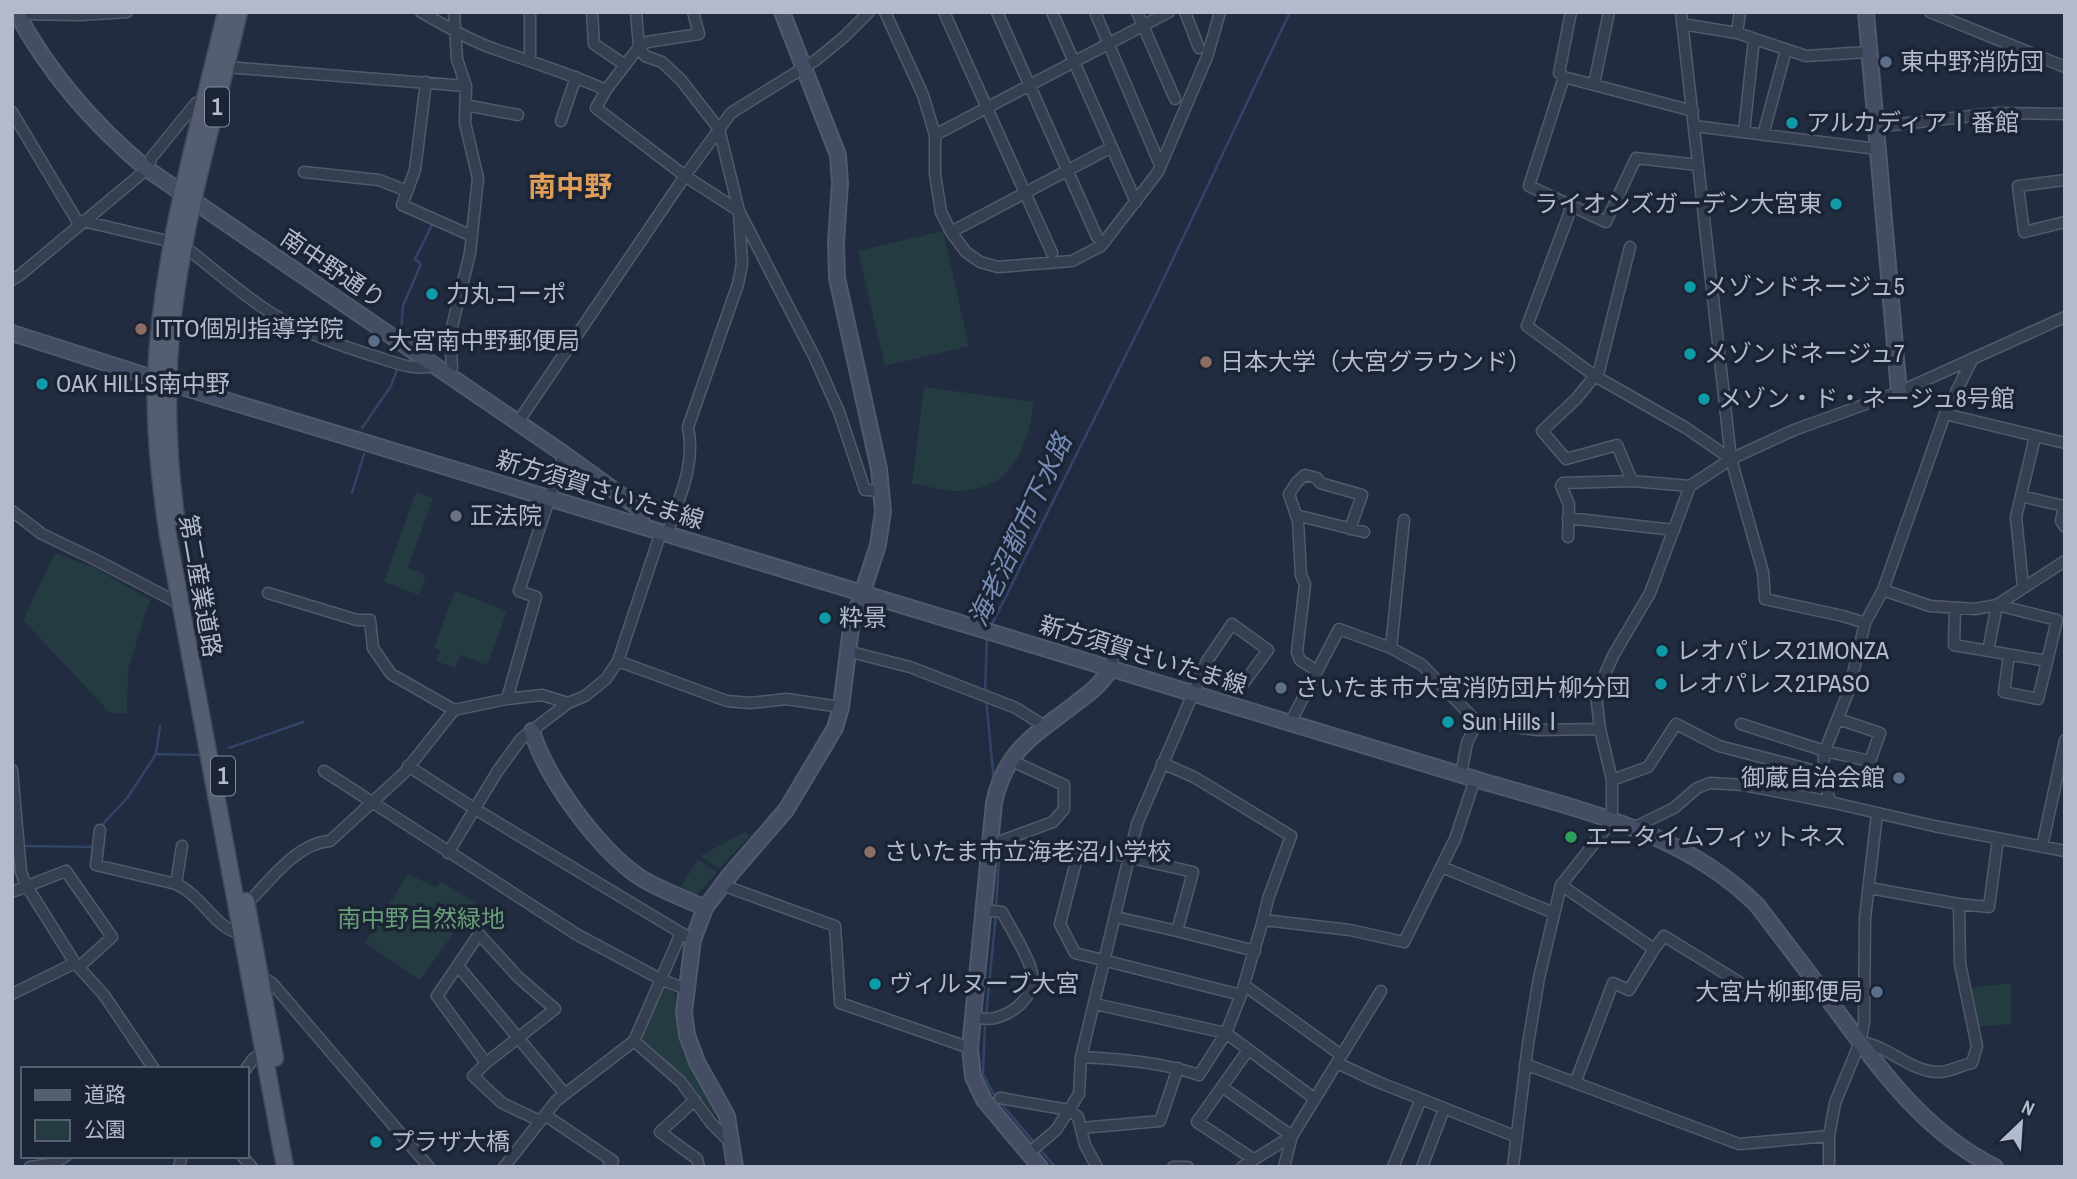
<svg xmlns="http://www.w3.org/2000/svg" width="2077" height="1179" viewBox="0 0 2077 1179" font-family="'Archivo Narrow','Noto Sans JP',sans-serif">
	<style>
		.green { fill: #243b41 }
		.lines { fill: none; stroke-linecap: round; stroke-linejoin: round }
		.stream { stroke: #324467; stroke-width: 2.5 }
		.street-casing { stroke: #515a6a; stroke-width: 13 }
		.secondary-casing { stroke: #515a6a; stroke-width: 18 }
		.primary-casing { stroke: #3f4858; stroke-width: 19 }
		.street { stroke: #363f50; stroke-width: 10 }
		.secondary { stroke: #444d63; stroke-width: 14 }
		.primary { stroke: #545e70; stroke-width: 16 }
		.service-dot { fill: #5c6f8a; stroke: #1b2434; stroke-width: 2.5 }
		.culture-dot { fill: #0f9aa8; stroke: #1b2434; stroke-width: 2.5 }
		.education-dot { fill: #8d6e63; stroke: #1b2434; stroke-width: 2.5 }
		.worship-dot { fill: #6b7280; stroke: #1b2434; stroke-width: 2.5 }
		.leisure-dot { fill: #2e9e5b; stroke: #1b2434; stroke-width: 2.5 }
		.labels { text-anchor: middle; stroke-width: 7; stroke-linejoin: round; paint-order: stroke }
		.shield { fill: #1b2434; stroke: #858d9e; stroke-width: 2 }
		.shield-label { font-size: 23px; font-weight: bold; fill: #b2bacb }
		.poi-label { font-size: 24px; fill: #b2bacb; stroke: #1b2434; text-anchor: start }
		.street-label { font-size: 24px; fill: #b2bacb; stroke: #1b2434 }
		.park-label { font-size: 24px; fill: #679e77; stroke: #1b2434 }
		.water-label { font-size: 26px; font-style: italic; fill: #778db5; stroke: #1b2434 }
		.quarter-label { font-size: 28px; font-weight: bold; fill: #de9d59; stroke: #1b2434 }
	</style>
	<rect width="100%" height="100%" fill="#222c40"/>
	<path class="green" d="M943,231L969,346L885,366L858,251Z
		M924,387L1034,402C1027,448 1014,487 962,491C946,492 928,486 912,484Z
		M416,492L433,498L408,568L426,575L419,595L384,582Z
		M55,553L95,568L150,600L128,669L127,714L109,712L23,620Z
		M455,591L507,611L487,665L461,655L455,668L436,661L440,650L434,648Z
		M745,832L750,836L719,869L700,856Z
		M698,859L717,872L696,896L680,888Z
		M408,874L435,887L442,882L475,903L420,980L365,943Z
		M2011,983V1024L1976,1027L1969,988Z
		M663,987L672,990L677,999L675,1014L683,1054L716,1115L713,1114L687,1079L641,1039Z"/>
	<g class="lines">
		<path class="stream" d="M401,331L403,306L421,264L415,259L433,223
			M362,428L391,386L398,367
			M352,493L364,454
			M991,626L1154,299L1290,12
			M985,691L987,635
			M986,698L994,782
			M229,748L303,722
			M156,754L160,726
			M101,826L128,797L156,754L199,755
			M25,846L95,847
			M996,908L1000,844
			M986,1016L996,914
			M985,1022L983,1074L994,1095L1055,1167"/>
		<g class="street-casing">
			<path id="street" d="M421,12C444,25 465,38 489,47C528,61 568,73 606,90
				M592,12L594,44L625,65L606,90L596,108L685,176L739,211L815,358L839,412L865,490L883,491
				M636,12L639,47L645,56L662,62L681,80L719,129L739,211L742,264L738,284L688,427C696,465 679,498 667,534
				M885,12L923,95L935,135V174L941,212L951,232L966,252L980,262L998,267L1072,261L1101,246L1158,172L1207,57L1220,12
				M944,12L1052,253
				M997,12L1097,237
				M1052,12L1136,202
				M1095,12L1160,165
				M1137,12L1175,99
				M1185,12L1199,48
				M1571,12L1559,73L1564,77L1693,111
				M1681,12L1731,459
				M1930,12L2065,67
				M17,14L80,15L127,12
				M1682,24L1737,33L1806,56L1868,52
				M1737,33L1740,12
				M530,61V12
				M625,65L639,47L647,42L699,34L693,12
				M226,67L466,86
				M1564,77L1529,186L1572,206L1527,326L1595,376L1686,428L1731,459L1763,572L1765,599L1843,616L1865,623
				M426,82L415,170L402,205L472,236
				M1594,84L1609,12
				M465,105L518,115
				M12,112L79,224
				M561,121L576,77
				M1694,126L1877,149
				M1875,127L1997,113L2065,114
				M1744,132L1754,39
				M935,135L1169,12
				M1763,135L1786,50
				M304,172L379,180L407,191
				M2065,180L2018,186L2024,232L2065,222
				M1572,206L1606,222L1636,158L1698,165
				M83,221L172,242
				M951,232L1112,147
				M185,247C215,270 244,297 276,316C307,334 342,346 377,357C396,363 414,371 435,366
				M1630,247L1599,371L1576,399L1542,431L1566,459L1617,445L1632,481
				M12,280L20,275L147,169L152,157L196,103H205
				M450,376L452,367L450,335L470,253L478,178L465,123L466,86L457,59L454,12
				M1945,414L2065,443
				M518,422L685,176L731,113L816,60L844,37L869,12
				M2021,496L2064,506L2061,521L2065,527
				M12,511L42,534L96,560L180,604
				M1296,515L1364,532
				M1568,518L1674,530
				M1404,520L1391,648L1422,665L1477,722L1537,730L1600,729
				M1568,537L1569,504L1561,486L1563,483L1632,481L1690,486
				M2023,587L2016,517L2035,437
				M1883,590L1930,606L1975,609L1997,605L2065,561
				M268,593L357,620H370L373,648L391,674L454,710
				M1955,608L1954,645L2047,661
				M847,651L910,667L1016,708L1046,727
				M1988,651L1997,605L2057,620L2038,699L2004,692L2009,655
				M618,661L727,701L750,703L786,699L841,707
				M1110,669L1118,640
				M1317,671L1300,660L1297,652L1305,584L1301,575L1298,521L1289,494L1297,482L1305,475L1317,478L1320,483L1362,495L1350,529
				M507,699L536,597L519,591L564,454
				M1290,723L1339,629L1391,648
				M1741,724L1825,751L1870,761L1880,733L1838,719
				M1162,763L1194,777L1291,836L1268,899L1263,920
				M408,766L475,809L693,940
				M12,770L21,872L26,885L75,963L104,995L154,1069
				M324,771L576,934L662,980L686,989
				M1461,774L1467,743L1477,722
				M1612,780L1648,767L1676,724L1719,746L1823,773
				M1830,802L1823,773L1824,753L1849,690L1865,623L1883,590L1945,414L1973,358
				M1633,828L1674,808L1697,788L1710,783L1744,785L1830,802L1934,826L2065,851
				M100,830L96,865L176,884
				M990,845L1053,822L1064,809V785L1010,760
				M182,846L176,884C202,895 214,928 241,934
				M2042,847L2065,740
				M448,853L497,772L521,739L568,703L585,696L606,679L618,661L661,532
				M1442,867L1554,913
				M722,885L835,926L840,1003L970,1048
				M1561,885L1654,949L1629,990L1613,983L1575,1083
				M1869,888L1959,904
				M12,892L66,871L112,937L79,967
				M246,905C269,882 296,843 330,841L404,773L454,710L507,699L542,695L568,703
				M1116,917L1177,931
				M1654,949L1664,936L1752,990
				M458,966L565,1094
				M260,976L272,983L429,1167
				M1244,985L1341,1055
				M12,994L75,963
				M1241,995L1075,953L1060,924L1080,846L1193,872L1177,931L1255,951
				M1095,1004L1226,1033L1315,1099
				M973,1017C980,1018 988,1020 995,1018C1018,1012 1040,991 1030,966C1023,947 1011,929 1002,912L983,910
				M634,1041L681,1082L711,1123L732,1144
				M1860,1042C1888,1045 1910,1072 1939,1072C1949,1072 1962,1065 1972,1063L1977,1046L1960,964L1959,904L1989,907L1998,839
				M1248,1050L1197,1122L1253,1159
				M1081,1057C1121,1059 1160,1062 1199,1075L1226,1033L1241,995L1263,920L1350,930L1404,942L1455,839L1475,779
				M486,1063L437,996L479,934L518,977L555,1009L486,1063L473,1076L502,1103L540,1121
				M1337,1063L1378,1082L1517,1137
				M1525,1064L1739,1144L1829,1136
				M246,1069L253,1059L263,1052
				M1222,1087L1292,1136L1284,1167
				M1000,1098L1069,1110L1078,1117L1085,1145L1097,1167
				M695,1100L660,1132L697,1159L699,1167
				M545,1115L613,1161L608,1167
				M1081,1128L1160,1121L1178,1068
				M1029,1153L1056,1130L1079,1094L1081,1057L1137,824L1207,661L1232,624L1268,650L1243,684L1203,670
				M242,1156L252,1167
				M30,1167L51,1164L66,1156
				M179,1167L182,1156
				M504,1167L556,1101L634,1041L681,933
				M1173,1167H1188
				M1242,1167L1292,1136L1381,991
				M1393,1167L1421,1099
				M1422,1167L1444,1109
				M1513,1167L1528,1044L1539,978L1561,885L1612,821V780L1600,729L1596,694L1614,654L1650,593L1690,486L1731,459L1794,430L1899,392L2065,317
				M1829,1167V1136L1835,1103L1860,1042L1864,1023L1865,918L1877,814"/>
		</g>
		<g class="secondary-casing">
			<path id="secondary" d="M16,12C49,73 94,125 147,169L564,454L636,506L640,511L642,526
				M1866,12L1899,392
				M12,333L156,379L1475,779C1574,809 1681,829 1757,905C1783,939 1809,973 1834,1007C1880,1069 1924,1132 1995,1167
				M532,731C546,778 597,847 638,876C657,889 684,898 705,908
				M735,1167L727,1116L697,1062L687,1035L684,1012L693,940L705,908L729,876L786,810L835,728L841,707L851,628L878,545L883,511L879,469L837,278L836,241L840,183L838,155L782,12
				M1040,1167L984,1100L973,1077L970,1048L994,803C1005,750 1035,735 1075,704C1089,693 1102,684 1110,669"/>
		</g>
		<g class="primary-casing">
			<path id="primary" d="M226,12C198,132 161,253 156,377C154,430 160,483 168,536L285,1167
				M176,517C167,450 165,382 173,315C185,213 216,112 239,12
				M246,901L275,1058"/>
		</g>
		<use href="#street" class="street"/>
		<use href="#secondary" class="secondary"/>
		<use href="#primary" class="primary"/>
	</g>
	<g class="service-dot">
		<circle cx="1886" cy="62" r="7"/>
		<circle cx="374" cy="341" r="7"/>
		<circle cx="1281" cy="688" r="7"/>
		<circle cx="1899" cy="778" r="7"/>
		<circle cx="1877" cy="992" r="7"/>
	</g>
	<g class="culture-dot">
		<circle cx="1792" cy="123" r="7"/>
		<circle cx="1836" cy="204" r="7"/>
		<circle cx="1690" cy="287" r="7"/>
		<circle cx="432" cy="294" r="7"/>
		<circle cx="1690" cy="354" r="7"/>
		<circle cx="42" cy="384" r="7"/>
		<circle cx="1704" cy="399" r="7"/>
		<circle cx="825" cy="618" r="7"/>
		<circle cx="1662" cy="651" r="7"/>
		<circle cx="1661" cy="684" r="7"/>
		<circle cx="1448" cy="722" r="7"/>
		<circle cx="875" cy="984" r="7"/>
		<circle cx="376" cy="1142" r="7"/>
	</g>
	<g class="education-dot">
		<circle cx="141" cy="329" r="7"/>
		<circle cx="1206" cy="362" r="7"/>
		<circle cx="870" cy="852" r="7"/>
	</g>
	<circle class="worship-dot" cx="456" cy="516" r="7"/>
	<circle class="leisure-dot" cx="1571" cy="837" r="7"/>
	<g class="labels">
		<g class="shield">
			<rect x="205" y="87.5" width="24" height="39" rx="5"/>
			<rect x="211" y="756.5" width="24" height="39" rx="5"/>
		</g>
		<g class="shield-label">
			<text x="217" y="115">1</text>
			<text x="223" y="784">1</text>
		</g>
		<g class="poi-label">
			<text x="1900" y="70">東中野消防団</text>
			<text x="1806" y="131">アルカディアⅠ番館</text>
			<text x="1822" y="212" text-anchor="end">ライオンズガーデン大宮東</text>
			<text x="1704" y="295">メゾンドネージュ5</text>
			<text x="446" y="302">力丸コーポ</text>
			<text x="155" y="337">ITTO個別指導学院</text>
			<text x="388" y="349">大宮南中野郵便局</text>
			<text x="1704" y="362">メゾンドネージュ7</text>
			<text x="1220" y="370">日本大学（大宮グラウンド）</text>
			<text x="56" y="392">OAK HILLS南中野</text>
			<text x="1718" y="407">メゾン・ド・ネージュ8号館</text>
			<text x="470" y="524">正法院</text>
			<text x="839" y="626">粋景</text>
			<text x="1676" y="659">レオパレス21MONZA</text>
			<text x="1675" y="692">レオパレス21PASO</text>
			<text x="1295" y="696">さいたま市大宮消防団片柳分団</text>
			<text x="1462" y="730">Sun HillsⅠ</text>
			<text x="1885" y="786" text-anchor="end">御蔵自治会館</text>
			<text x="1585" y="845">エニタイムフィットネス</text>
			<text x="884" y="860">さいたま市立海老沼小学校</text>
			<text x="889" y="992">ヴィルヌーブ大宮</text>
			<text x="1863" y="1000" text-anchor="end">大宮片柳郵便局</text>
			<text x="390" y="1150">プラザ大橋</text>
		</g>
		<g class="street-label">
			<text transform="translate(333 269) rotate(34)" y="8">南中野通り</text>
			<text transform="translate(600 490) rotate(17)" y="8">新方須賀さいたま線</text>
			<text transform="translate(200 586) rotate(80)" y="8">第二産業道路</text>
			<text transform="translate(1143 655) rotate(17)" y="8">新方須賀さいたま線</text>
		</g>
		<g class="park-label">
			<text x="421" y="927">南中野自然緑地</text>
		</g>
		<g class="water-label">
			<text transform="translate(1020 530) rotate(-65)" y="9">海老沼都市下水路</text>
		</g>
		<g class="quarter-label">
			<text x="570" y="196">南中野</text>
		</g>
	</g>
	<rect width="2077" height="1179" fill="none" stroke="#b2bacb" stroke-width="28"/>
	<rect x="21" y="1067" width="228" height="91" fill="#1b2434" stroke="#576070" stroke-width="2"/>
	<rect x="35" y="1090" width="35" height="10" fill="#545e70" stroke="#576070" stroke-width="2"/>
	<text x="84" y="1102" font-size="21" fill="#b2bacb">道路</text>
	<rect x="35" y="1120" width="35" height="21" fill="#243b41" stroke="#576070" stroke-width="2"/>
	<text x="84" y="1137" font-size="21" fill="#b2bacb">公園</text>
	<g transform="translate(2021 1123) rotate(25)" stroke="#1b2434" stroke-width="5" paint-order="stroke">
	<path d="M0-5L12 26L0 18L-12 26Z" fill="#b2bacb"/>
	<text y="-10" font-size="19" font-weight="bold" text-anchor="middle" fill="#b2bacb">N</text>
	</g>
</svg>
